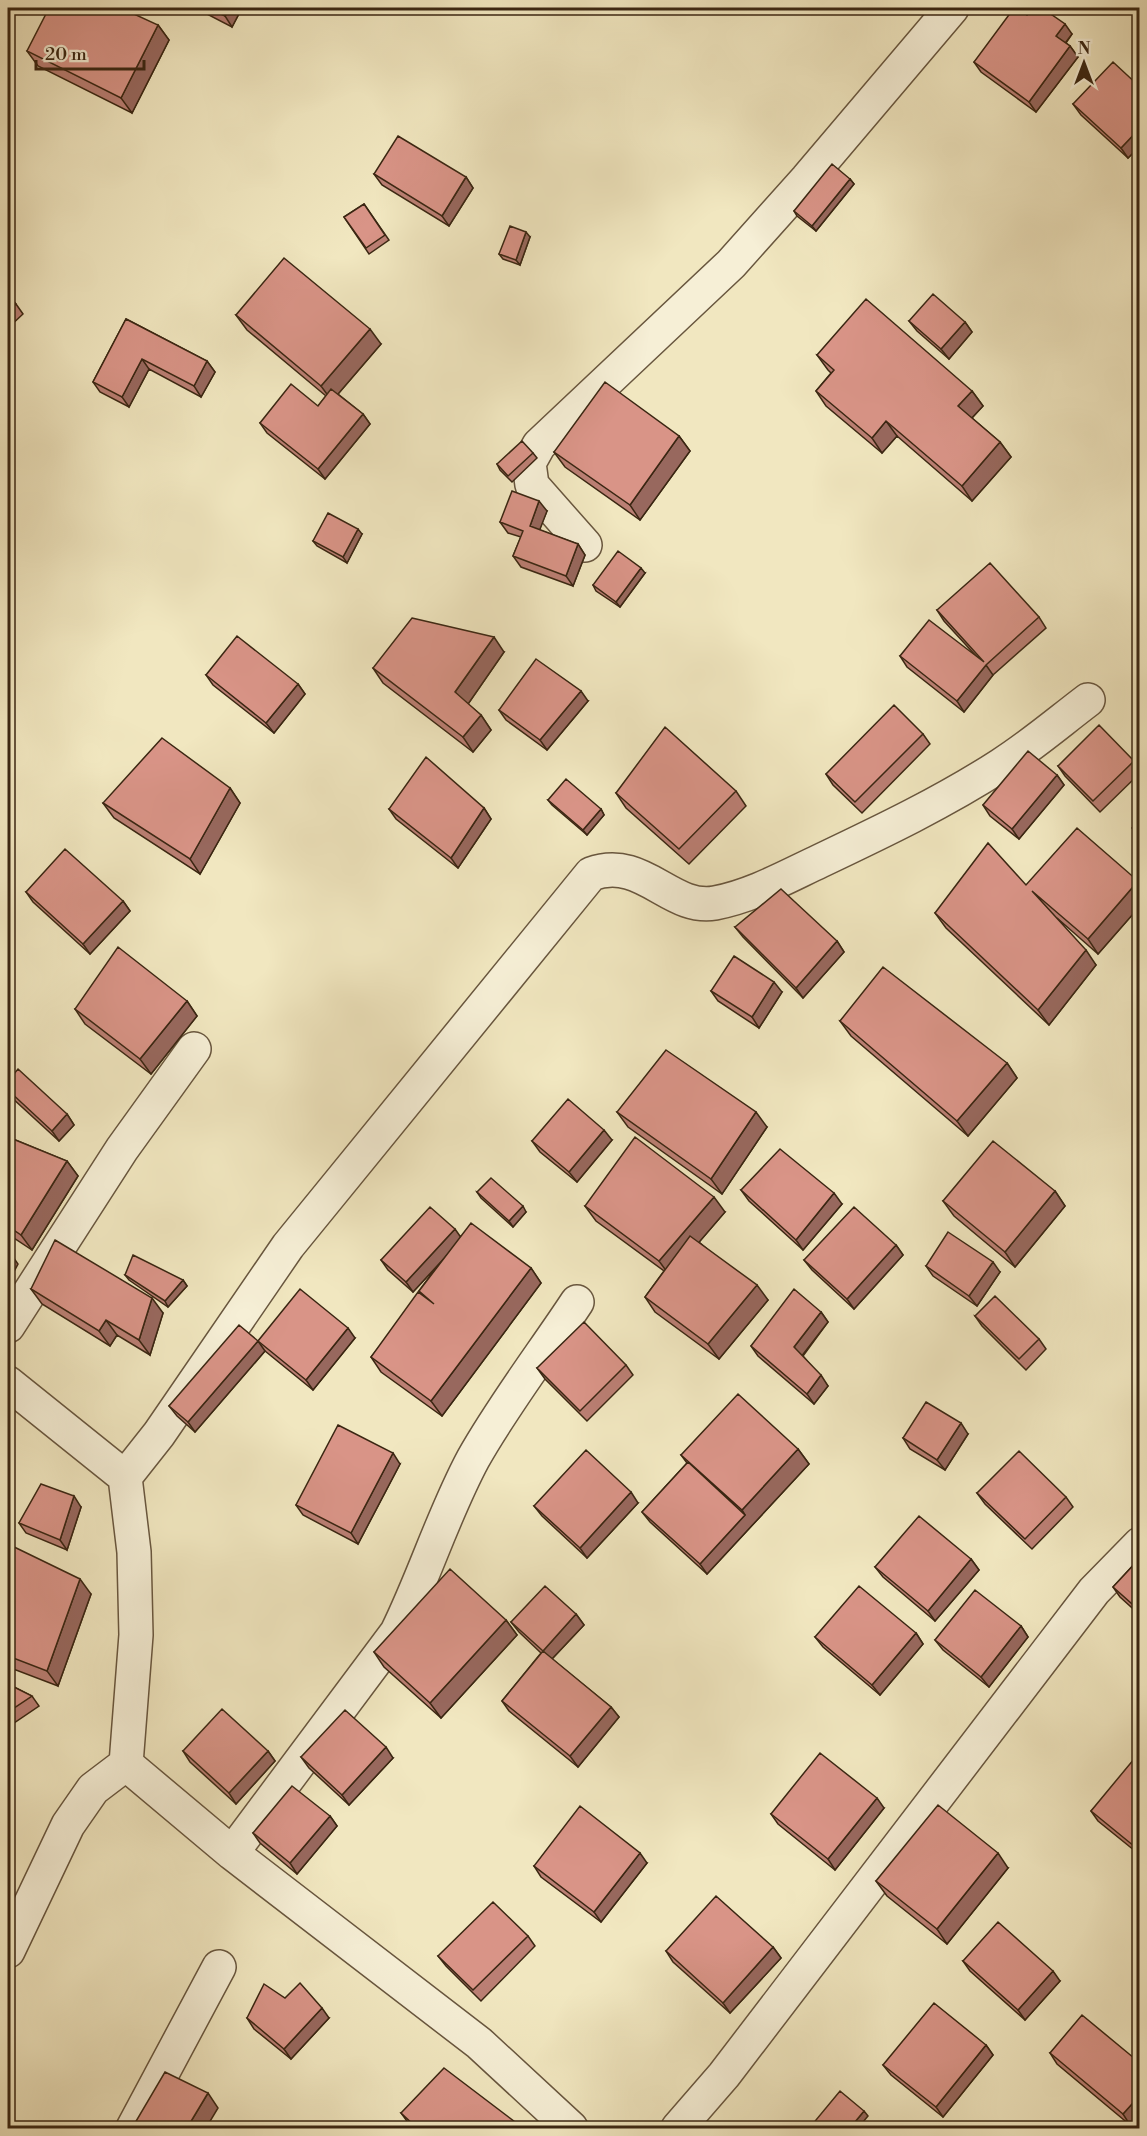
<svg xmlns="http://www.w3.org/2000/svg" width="1147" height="2136" viewBox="0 0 1147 2136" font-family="'Libre Bodoni',serif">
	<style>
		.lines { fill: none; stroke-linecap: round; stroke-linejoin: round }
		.minor-casing { stroke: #68563e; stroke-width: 36 }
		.minor { stroke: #f6efd6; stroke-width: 33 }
		.wall { fill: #bb7f74; stroke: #3a2612; stroke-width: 1.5 }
		.shaded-wall { fill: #98685e; stroke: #3a2612; stroke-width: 1.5 }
		.building { fill: #d99487; stroke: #3a2612; stroke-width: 1.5 }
	</style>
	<rect width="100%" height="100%" fill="#f1e7c0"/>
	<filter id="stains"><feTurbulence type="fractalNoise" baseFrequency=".00333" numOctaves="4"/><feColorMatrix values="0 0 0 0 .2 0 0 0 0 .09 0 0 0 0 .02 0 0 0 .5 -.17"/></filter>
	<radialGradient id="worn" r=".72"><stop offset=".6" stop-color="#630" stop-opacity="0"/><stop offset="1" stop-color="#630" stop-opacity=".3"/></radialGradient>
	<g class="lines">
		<g class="minor-casing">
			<path id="minor" d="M585,545L532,485L529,463L539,445L731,264L807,179L952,8
				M8,1326L122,1149L194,1049
				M8,1383L125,1477L134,1552L136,1635L126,1764L93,1789L68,1825L8,1951
				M125,1477L159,1434L288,1246L591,874C643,855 670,911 715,903C752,896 786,877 820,861C881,832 944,802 1001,765C1031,746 1059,722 1088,700
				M126,1764L232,1853L479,2043L571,2128
				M232,1853L397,1632C425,1575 443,1515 473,1459C502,1407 544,1352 577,1302
				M133,2128L219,1967
				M678,2128L724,2075L1094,1591L1140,1544"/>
		</g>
		<use href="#minor" class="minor"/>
	</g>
	<path class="wall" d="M199,8H242L232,27L201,11Z
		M1027,15L1072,34L1066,43L1070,46L1078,57L1036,112L981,72L974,62Z
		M158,25L169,40L132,113L38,66L27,51Z
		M1140,87V146L1128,158L1081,115L1073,104Z
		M374,174L466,177L473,188L449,226L382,185Z
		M850,179L854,184L816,231L797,216L794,211Z
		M364,204L389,240L369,254L344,217Z
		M530,237L520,265L503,259L499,254Z
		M8,295L16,304L23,314L8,328Z
		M236,315L381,344L338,394L363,414L370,424L325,479L267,433L260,423L318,406L326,396L247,330Z
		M126,319L207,361L215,372L201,397L149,369L129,407L100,392L93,382Z
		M909,321L965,322L972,332L949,359L917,331Z
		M817,355L972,391L983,406L972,418L1000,442L1011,457L972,501L897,436L882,453L826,406L816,391L831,373L828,370Z
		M679,436L690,451L640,520L565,467L554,452Z
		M533,453L537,458L512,482L500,470L497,464Z
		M547,511L539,530L578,544L585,555L573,586L521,567L513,556L521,537L508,533L500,522Z
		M362,534L347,563L317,546L313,541Z
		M645,573L620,607L596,591L593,585Z
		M937,610L1039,617L1046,628L993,675L964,712L907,667L900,656L977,657L944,621Z
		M504,652L468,704L481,715L491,730L473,752L383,683L373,668Z
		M206,675L298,684L305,694L274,733L213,685Z
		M588,701L547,750L506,720L499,710Z
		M923,734L930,744L862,813L833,785L826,774Z
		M1134,761L1140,768V773L1100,812L1065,776L1058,766Z
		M1057,775L1064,785L1019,839L990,816L983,805Z
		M230,788L240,803L200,874L114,818L103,803Z
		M736,791L746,806L689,864L626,808L616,793Z
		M548,800L601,809L604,815L587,835L552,805Z
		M484,808L491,819L458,868L396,819L389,809Z
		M1138,881L1140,883V906L1098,954L1057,918L1096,965L1049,1025L946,928L935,913L1026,885Z
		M26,892L123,901L130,911L90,954L33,902Z
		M735,927L837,941L844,952L803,998L743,937Z
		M711,991L782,992L759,1028L718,1001Z
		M187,1001L197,1016L151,1074L85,1024L75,1009Z
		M840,1021L1007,1063L1017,1078L968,1136L851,1036Z
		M8,1081L67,1114L74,1125L59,1141L10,1096L8,1092Z
		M617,1112L767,1127L722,1194L628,1127Z
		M8,1137L67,1161L78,1176L32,1250L8,1234Z
		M612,1140L577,1182L540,1152L532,1141Z
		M741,1190L842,1204L803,1250L749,1201Z
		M1055,1191L1065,1206L1015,1267L954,1216L943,1201Z
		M477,1192L526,1212L513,1227L481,1198Z
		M585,1206L725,1212L699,1242L768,1300L719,1359L655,1312L645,1297L664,1271L596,1221Z
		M460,1236L531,1268L541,1283L442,1416L381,1372L371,1357L422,1294L419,1291L438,1265L413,1292L388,1270L381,1260Z
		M896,1245L903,1255L854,1309L812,1270L804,1260Z
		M926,1266L1000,1272L977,1306L933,1276Z
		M125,1275L183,1280L187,1286L168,1307L129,1280Z
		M31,1289L163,1313L150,1355L117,1335L110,1346L42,1304Z
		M821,1312L828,1322L803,1356L828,1386L814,1404L758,1356L751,1346Z
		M975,1316L1039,1339L1046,1349L1026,1370L982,1326Z
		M355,1338L313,1390L265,1351L195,1432L177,1416L169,1406L258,1341Z
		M626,1365L633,1375L587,1421L545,1379L537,1368Z
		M968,1434L945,1470L910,1449L903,1438Z
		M798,1449L809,1464L707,1574L650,1522L642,1512L687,1463L681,1455Z
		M400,1464L358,1544L303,1515L296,1505Z
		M977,1493L1066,1497L1073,1507L1032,1549L985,1504Z
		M638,1503L587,1558L542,1516L534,1506Z
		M81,1507L67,1550L26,1533L19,1523Z
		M8,1544L91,1594L58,1686L8,1667Z
		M1140,1558V1615L1120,1597L1113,1587Z
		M971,1559L979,1570L935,1621L883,1577L875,1567Z
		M576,1614L584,1625L552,1659L611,1707L619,1717L578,1767L509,1711L502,1701L541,1653L519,1632L511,1622Z
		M506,1620L517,1635L441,1718L384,1667L374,1652Z
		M1021,1626L1028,1637L989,1687L943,1650L935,1640Z
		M916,1633L923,1644L880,1695L823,1647L815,1637Z
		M8,1684L32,1696L39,1706L8,1727Z
		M183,1751H268L275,1761L236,1804L190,1762Z
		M301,1757L393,1758L349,1805L309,1768Z
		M1140,1764V1855L1098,1821L1091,1811Z
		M884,1808L835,1870L778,1824L771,1814Z
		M330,1816L337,1826L297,1874L260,1843L253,1833Z
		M647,1863L601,1922L541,1877L534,1866Z
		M1008,1868L947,1944L887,1896L876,1881Z
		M528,1936L535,1946L481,2001L446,1966L438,1956Z
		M773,1947L781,1958L730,2013L673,1962L666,1951Z
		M963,1961L1060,1981L1025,2020L970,1971Z
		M247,2018H329L291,2059L254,2029Z
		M986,2045L993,2055L943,2117L891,2075L883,2065Z
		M1050,2053L1140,2063V2114L1130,2125L1057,2064Z
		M401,2113L523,2128H412Z"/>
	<path class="shaded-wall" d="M230,8H242L232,27L225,16Z
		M1065,24L1072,34L1063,46L1056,36Z
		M158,25L169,40L132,113L121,98Z
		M1070,46L1078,57L1036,112L1029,102Z
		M1140,128V146L1128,158L1121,148Z
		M466,177L473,188L449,226L442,216Z
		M850,179L854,184L816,231L812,226Z
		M526,232L530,237L520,265L516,260Z
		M965,322L972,332L949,359L941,349Z
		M370,329L381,344L332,401L321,386Z
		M142,359L149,369L129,407L122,397Z
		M207,361L215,372L201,397L194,386Z
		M972,391L983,406L969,421L958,406Z
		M363,414L370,424L325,479L318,469Z
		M886,421L897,436L882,453L872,438Z
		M679,436L690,451L640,520L630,505Z
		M1000,442L1011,457L972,501L962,486Z
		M539,501L547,511L537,537L530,526Z
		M358,529L362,534L347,563L343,557Z
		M578,544L585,555L573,586L566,576Z
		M641,568L645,573L620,607L616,602Z
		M494,637L504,652L466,707L455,692Z
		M986,665L993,675L964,712L957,701Z
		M298,684L305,694L274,733L266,723Z
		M581,691L588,701L547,750L540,740Z
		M481,715L491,730L473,752L463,737Z
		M1057,775L1064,785L1019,839L1012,829Z
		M230,788L240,803L200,874L190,859Z
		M484,808L491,819L458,868L451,858Z
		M601,809L604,815L587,835L583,830Z
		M1138,881L1140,883V906L1098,954L1088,939Z
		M123,901L130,911L90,954L83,944Z
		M837,941L844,952L803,998L796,988Z
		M1086,950L1096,965L1049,1025L1038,1010Z
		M774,982L782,992L759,1028L752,1017Z
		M187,1001L197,1016L151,1074L140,1059Z
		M1007,1063L1017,1078L968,1136L957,1121Z
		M756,1112L767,1127L722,1194L711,1179Z
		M67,1114L74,1125L59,1141L52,1131Z
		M604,1130L612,1140L577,1182L569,1172Z
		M67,1161L78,1176L32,1250L21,1235Z
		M1055,1191L1065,1206L1015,1267L1005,1252Z
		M834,1193L842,1204L803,1250L796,1240Z
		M714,1197L725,1212L670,1276L659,1261Z
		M523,1206L526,1212L513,1227L509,1221Z
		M455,1229L462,1239L413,1292L406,1282Z
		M896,1245L903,1255L854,1309L847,1299Z
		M11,1254L18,1264L8,1283V1260Z
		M993,1262L1000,1272L977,1306L969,1296Z
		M531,1268L541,1283L442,1416L431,1401Z
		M183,1280L187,1286L168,1307L165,1301Z
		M757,1285L768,1300L719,1359L708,1344Z
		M152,1298L163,1313L150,1355L139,1340Z
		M821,1312L828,1322L801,1357L794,1347Z
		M106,1320L117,1335L110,1346L99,1331Z
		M348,1328L355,1338L313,1390L306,1380Z
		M258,1341L265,1351L195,1432L188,1422Z
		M821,1375L828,1386L814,1404L807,1394Z
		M961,1423L968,1434L945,1470L937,1460Z
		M798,1449L809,1464L707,1574L700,1564L745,1515L742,1510Z
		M393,1453L400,1464L358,1544L351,1533Z
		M631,1492L638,1503L587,1558L580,1548Z
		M74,1496L81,1507L67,1550L60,1540Z
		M971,1559L979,1570L935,1621L928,1611Z
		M80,1579L91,1594L58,1686L47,1671Z
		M576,1614L584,1625L550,1661L543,1651Z
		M506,1620L517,1635L441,1718L430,1703Z
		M1021,1626L1028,1637L989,1687L981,1677Z
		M916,1633L923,1644L880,1695L872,1685Z
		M611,1707L619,1717L578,1767L570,1756Z
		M386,1747L393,1758L349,1805L342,1795Z
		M268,1751L275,1761L236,1804L229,1793Z
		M877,1798L884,1808L835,1870L828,1859Z
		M330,1816L337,1826L297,1874L290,1863Z
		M640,1853L647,1863L601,1922L594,1912Z
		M998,1853L1008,1868L947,1944L937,1929Z
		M773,1947L781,1958L730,2013L723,2003Z
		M1053,1971L1060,1981L1025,2020L1018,2010Z
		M322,2008L329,2018L291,2059L284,2049Z
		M986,2045L993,2055L943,2117L936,2107Z
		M208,2093L218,2108L206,2128H187Z
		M1140,2095V2114L1130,2125L1123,2114Z
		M864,2111L868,2116L858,2128H850Z"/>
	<path class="building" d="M49,8H121L158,25L121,98L27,51Z
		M208,8H230L225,16Z
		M1014,8H1017L1027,15L1033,8H1042L1065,24L1056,36L1070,46L1029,102L974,62Z
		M1113,62L1140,87V128L1121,148L1073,104Z
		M398,136L466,177L442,216L374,174Z
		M832,164L850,179L812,226L794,211Z
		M364,204L385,235L366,248L344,217Z
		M510,226L526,232L516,260L499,254Z
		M284,258L370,329L321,386L236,315Z
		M933,294L965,322L941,349L909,321Z
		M8,295L16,304L8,311Z
		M866,299L972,391L958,406L1000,442L962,486L886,421L872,438L816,391L834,370L817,355Z
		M126,319L207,361L194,386L142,359L122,397L93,382Z
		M605,382L679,436L630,505L554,452Z
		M291,384L318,406L331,389L363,414L318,469L260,423Z
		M522,441L533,453L508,476L497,464Z
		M512,491L539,501L530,526L578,544L566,576L513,556L523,531L500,522Z
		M328,513L358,529L343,557L313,541Z
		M618,551L641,568L616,602L593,585Z
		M990,563L1039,617L986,665L957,701L900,656L929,620L984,662L937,610Z
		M412,618L494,637L455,692L481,715L463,737L373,668Z
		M237,636L298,684L266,723L206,675Z
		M536,659L581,691L540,740L499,710Z
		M894,705L923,734L855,802L826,774Z
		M1099,725L1134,761L1093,801L1058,766Z
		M665,727L736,791L679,849L616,793Z
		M162,738L230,788L190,859L103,803Z
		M1028,751L1057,775L1012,829L983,805Z
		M426,757L484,808L451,858L389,809Z
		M566,779L601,809L583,830L548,800Z
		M1140,820V835L1132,828Z
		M1077,828L1138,881L1088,939L1032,891L1086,950L1038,1010L935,913L988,843L1026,885Z
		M65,849L123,901L83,944L26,892Z
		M781,889L837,941L796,988L735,927Z
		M118,947L187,1001L140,1059L75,1009Z
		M734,956L774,982L752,1017L711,991Z
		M883,967L1007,1063L957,1121L840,1021Z
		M666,1050L756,1112L711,1179L617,1112Z
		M18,1069L67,1114L52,1131L8,1090V1081Z
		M568,1099L604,1130L569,1172L532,1141Z
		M8,1137L67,1161L21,1235L8,1226Z
		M635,1137L714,1197L659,1261L585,1206Z
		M993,1141L1055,1191L1005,1252L943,1201Z
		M780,1149L834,1193L796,1240L741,1190Z
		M491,1178L523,1206L509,1221L477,1192Z
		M430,1207L455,1229L406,1282L381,1260Z
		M854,1207L896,1245L847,1299L804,1260Z
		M471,1223L531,1268L431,1401L371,1357L418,1292L434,1304L419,1291Z
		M948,1232L993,1262L969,1296L926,1266Z
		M690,1236L757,1285L708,1344L645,1297Z
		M55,1240L152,1298L139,1340L106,1320L99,1331L31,1289Z
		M8,1251L11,1254L8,1260Z
		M133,1255L183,1280L165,1301L125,1275Z
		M300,1289L348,1328L306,1380L258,1341Z
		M794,1289L821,1312L794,1347L821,1375L807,1394L751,1346Z
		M995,1296L1039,1339L1019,1359L975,1316Z
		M584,1322L626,1365L580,1411L537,1368Z
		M239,1325L258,1341L188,1422L169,1406Z
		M738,1394L798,1449L742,1510L681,1455Z
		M926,1402L961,1423L937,1460L903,1438Z
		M338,1425L393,1453L351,1533L296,1505Z
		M586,1450L631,1492L580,1548L534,1506Z
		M1019,1451L1066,1497L1025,1539L977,1493Z
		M688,1462L745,1515L700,1564L642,1512Z
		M41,1484L74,1496L60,1540L19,1523Z
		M919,1516L971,1559L928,1611L875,1567Z
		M8,1544L80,1579L47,1671L8,1656Z
		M1140,1558V1611L1113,1587Z
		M450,1569L506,1620L430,1703L374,1652Z
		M545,1586L576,1614L543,1651L511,1622Z
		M859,1586L916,1633L872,1685L815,1637Z
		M975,1590L1021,1626L981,1677L935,1640Z
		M543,1651L611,1707L570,1756L502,1701Z
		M8,1684L32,1696L8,1712Z
		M222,1709L268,1751L229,1793L183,1751Z
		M345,1710L386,1747L342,1795L301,1757Z
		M820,1753L877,1798L828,1859L771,1814Z
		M1134,1759L1140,1764V1851L1091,1811Z
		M292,1786L330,1816L290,1863L253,1833Z
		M938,1805L998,1853L937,1929L876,1881Z
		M580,1806L640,1853L594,1912L534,1866Z
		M716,1896L773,1947L723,2003L666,1951Z
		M493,1902L528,1936L473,1990L438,1956Z
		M998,1922L1053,1971L1018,2010L963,1961Z
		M300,1983L322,2008L284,2049L247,2018L264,1984L285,1998Z
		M934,2003L986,2045L936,2107L883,2065Z
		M1082,2015L1140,2063V2095L1123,2114L1050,2053Z
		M444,2068L523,2128H417L401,2113Z
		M165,2072L208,2093L187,2128H132Z
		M840,2091L864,2111L850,2128H814L811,2126Z
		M999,2123L1008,2128H995Z"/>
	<rect width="1147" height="2136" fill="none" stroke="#f1e7c0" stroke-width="30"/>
	<rect x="9" y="9" width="1129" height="2118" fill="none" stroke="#3a2612" stroke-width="3"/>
	<rect x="15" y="15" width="1117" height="2106" fill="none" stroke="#3a2612" stroke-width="1.5"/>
	<g transform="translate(1084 63)" stroke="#f6efd6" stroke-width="4.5" paint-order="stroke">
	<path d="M0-4.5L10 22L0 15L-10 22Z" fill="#3a2612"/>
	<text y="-9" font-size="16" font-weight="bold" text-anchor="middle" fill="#3a2612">N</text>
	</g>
	<path d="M36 60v9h108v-9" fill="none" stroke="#3a2612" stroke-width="3"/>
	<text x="45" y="60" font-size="18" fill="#3a2612" stroke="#f6efd6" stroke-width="4.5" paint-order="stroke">20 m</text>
	<rect width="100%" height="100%" filter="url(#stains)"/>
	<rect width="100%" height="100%" fill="url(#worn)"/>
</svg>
